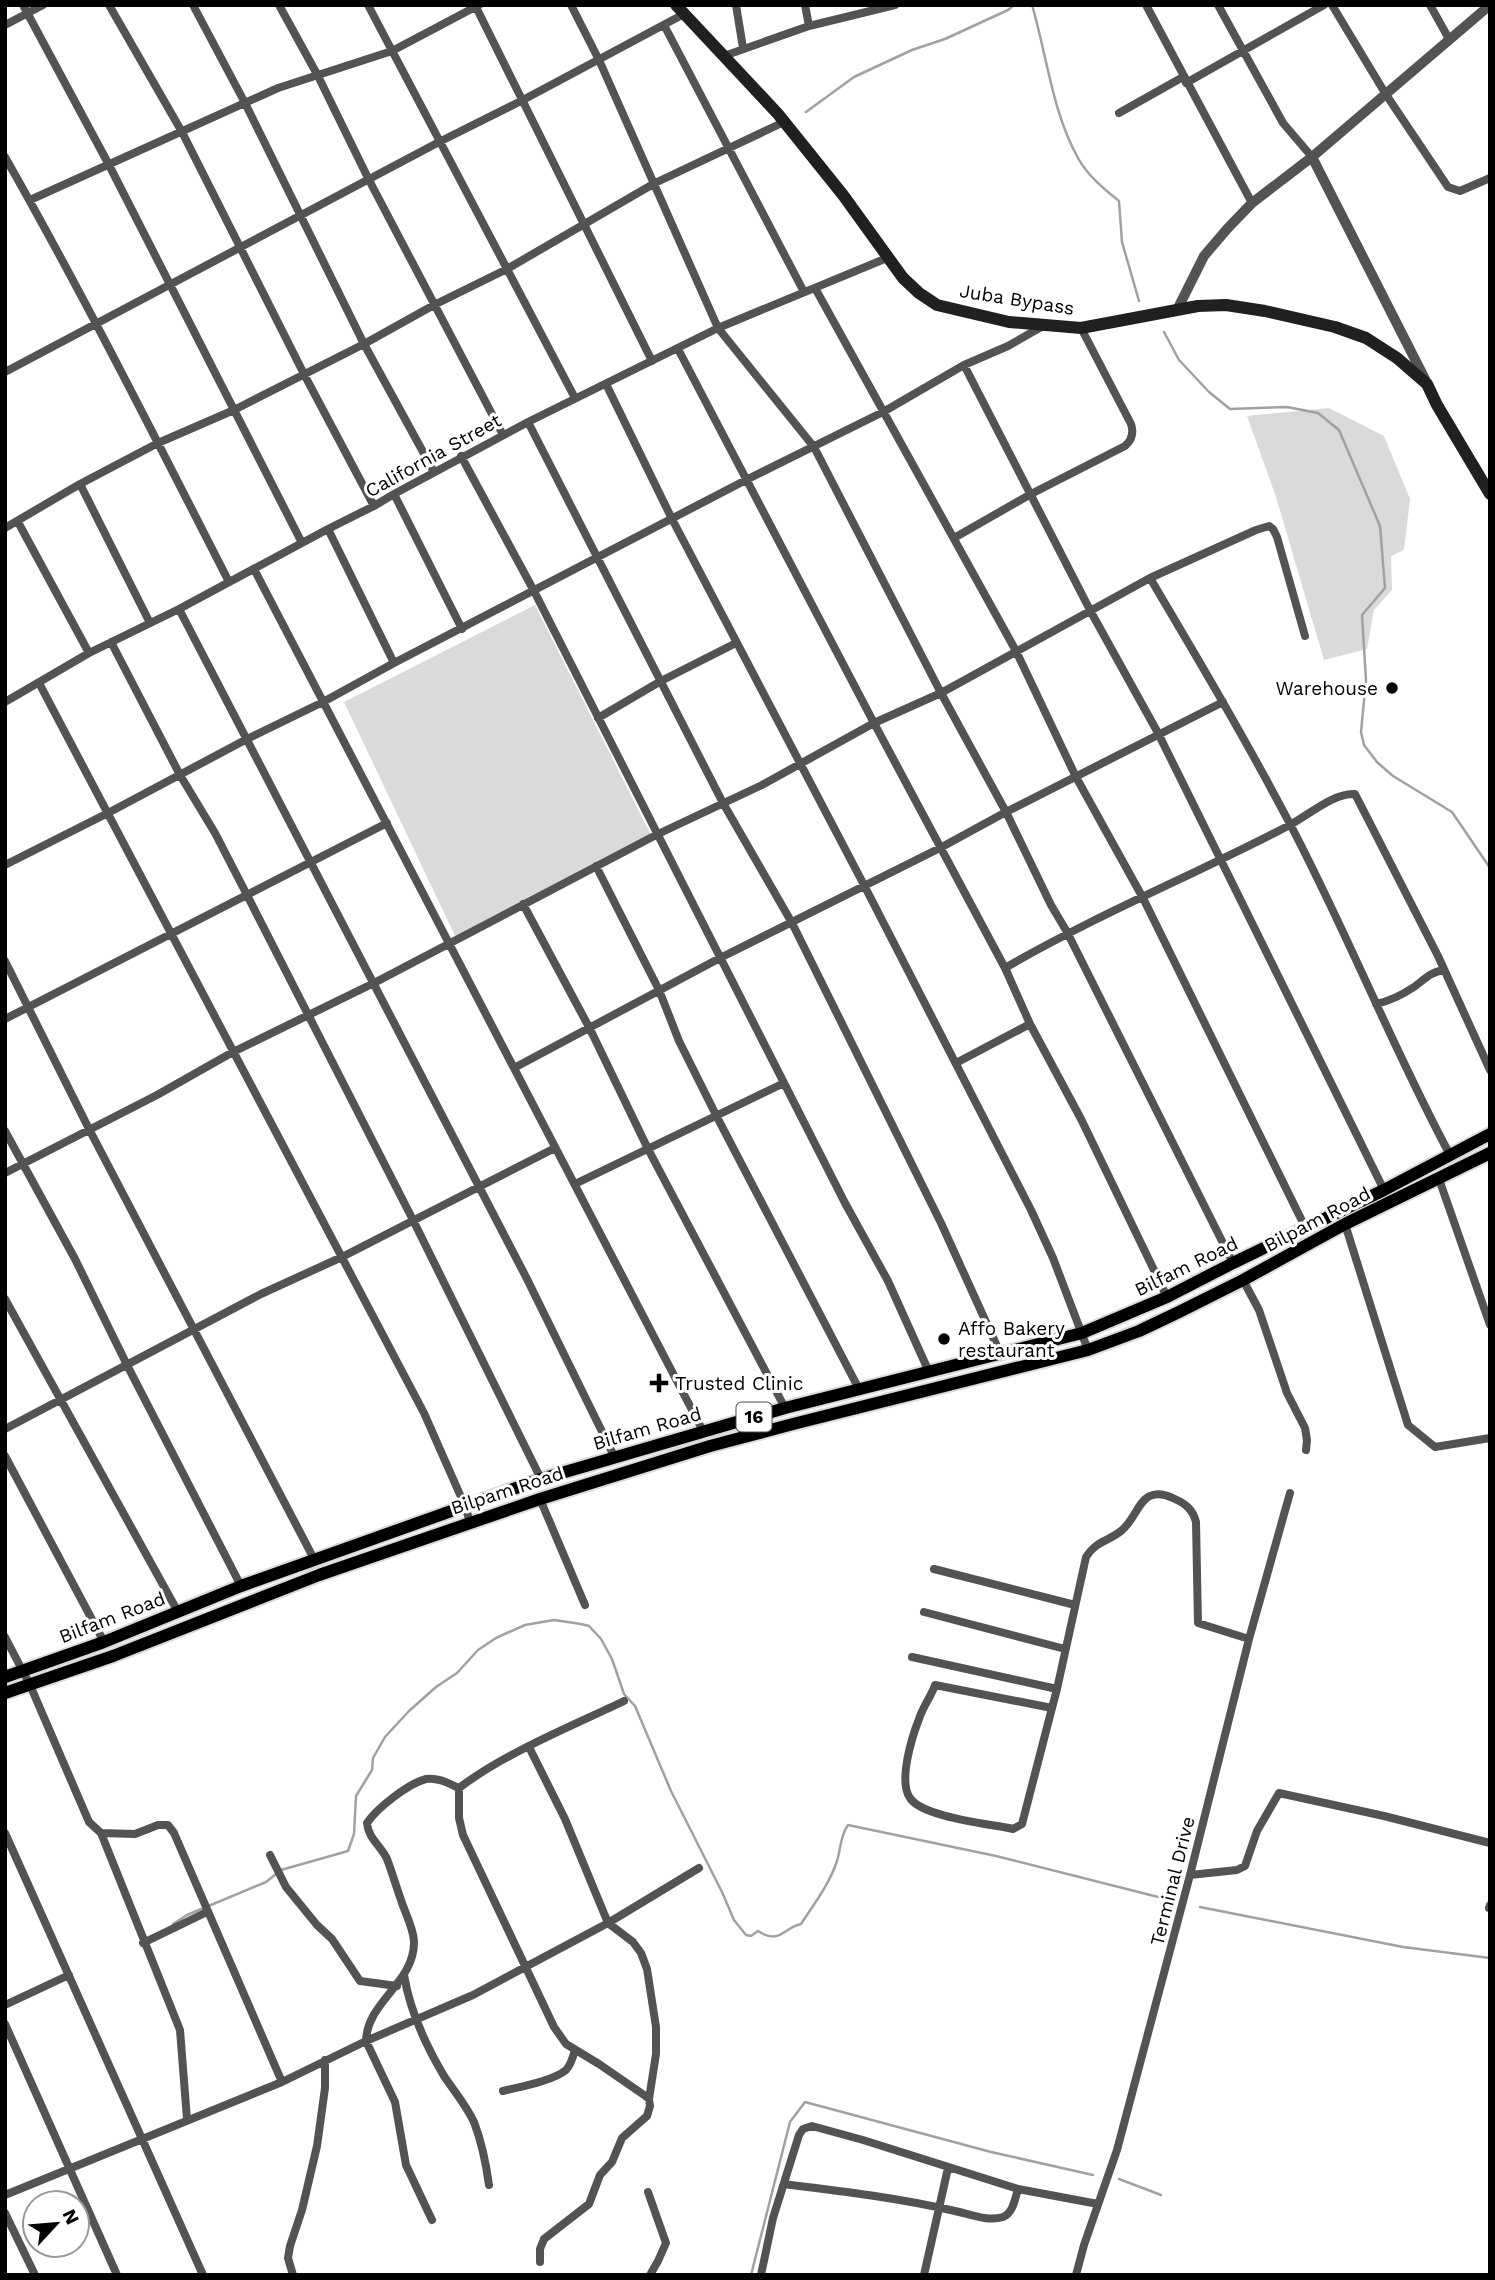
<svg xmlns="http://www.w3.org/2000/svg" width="1495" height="2280" viewBox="0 0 1495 2280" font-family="'Work Sans',sans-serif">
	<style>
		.green { fill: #dadada }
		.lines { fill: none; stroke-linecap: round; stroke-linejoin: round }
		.stream { stroke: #a1a1a1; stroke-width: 2.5 }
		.primary-casing { stroke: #dbdbdb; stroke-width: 16 }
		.minor { stroke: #535353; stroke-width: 8 }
		.tertiary { stroke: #535353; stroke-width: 10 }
		.secondary { stroke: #202020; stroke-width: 12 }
		.primary { stroke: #000; stroke-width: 12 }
		.poi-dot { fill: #000; stroke: #fff; stroke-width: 2.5 }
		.labels { text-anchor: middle; stroke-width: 6; stroke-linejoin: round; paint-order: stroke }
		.shield { fill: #fff; stroke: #4c4c4c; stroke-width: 2 }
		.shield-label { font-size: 18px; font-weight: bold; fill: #000 }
		.street-label { font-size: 19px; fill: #000; stroke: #fff }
		.poi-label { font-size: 19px; fill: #000; stroke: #fff; text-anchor: start }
	</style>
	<rect width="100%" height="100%" fill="#fff"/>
	<path class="green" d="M1329,408L1384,436L1410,499L1404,550L1391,556L1392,590L1374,610L1367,649L1324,660L1276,497L1247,416Z
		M535,605L652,837L456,938L344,702Z"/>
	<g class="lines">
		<path class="stream" d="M1032,5C1047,56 1052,111 1078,158C1087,175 1104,189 1119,201L1122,242L1139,301
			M806,112L854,77L912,50L945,39L1008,10L1014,5
			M1164,332L1179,360L1209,392L1230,409L1287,407L1318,413L1339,430L1380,526L1385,588L1362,615L1366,680L1361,732L1364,745L1377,762L1393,776L1452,812L1490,868
			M1200,1907L1403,1947L1490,1958
			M173,1924L187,1915L266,1882L281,1870L348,1851L354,1834L356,1796L372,1770L373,1758L385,1737L409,1711L436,1687L457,1673L478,1650L496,1638L525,1625L554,1620L581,1624L589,1626L601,1639L612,1659L624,1694L635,1706L671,1791L722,1892L734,1920L746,1935L751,1936L758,1931C780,1945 783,1928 801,1924C814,1904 829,1885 837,1861C841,1848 840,1836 848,1825L996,1856L1174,1901
			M1119,2179L1161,2195
			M751,2275L790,2122L805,2102L991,2152L1093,2175"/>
		<g class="primary-casing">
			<path id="primary" d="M5,1677L104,1642L241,1586L541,1479L785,1408L1082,1333L1167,1297L1233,1263L1384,1190L1490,1134
				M5,1693L113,1656L319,1575L540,1499L710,1446L793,1424L1088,1350L1139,1331L1179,1312L1243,1280L1345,1224L1490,1153"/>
		</g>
		<path class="minor" d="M23,5L109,165L302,543
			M109,5L182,132L305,376L374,506
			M193,5L245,103L364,344L434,472
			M279,5L318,76L369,180L503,435
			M368,5L575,398
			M475,5L652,361
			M571,5L599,60L718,328L814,447L941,693L1006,812L1051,905L1067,932L1233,1263
			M736,5L743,48
			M805,5L809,26
			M1146,5L1252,203
			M1218,5L1283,123L1312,157
			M1332,5L1385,93L1448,187L1460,191L1490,178
			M1430,5L1449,39
			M5,25L43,5
			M664,25L804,292
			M724,56L809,26L895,5
			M1186,83L1324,5
			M1119,113L1183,77
			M5,157C84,296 156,439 229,582
			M30,200L278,88L392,51L479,5
			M815,288L1016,651L1076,777L1143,898L1306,1229
			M678,349L874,723L1005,968L1030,1024L1081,1119L1167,1297
			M964,365L1091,612L1158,733L1384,1190
			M5,372L441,141L521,101L684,14
			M606,384L672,519L864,885L1031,1210L1053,1258L1088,1350
			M528,422L723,803L792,923L941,1223L1001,1355
			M461,456L534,591L845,1203L888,1281L929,1372
			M80,484L150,623
			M394,494L462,629
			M18,522L89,653
			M5,528L80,484L158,443L234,410L364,344L434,305L507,269L655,183L784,122
			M328,529L394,663
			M954,538L1031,494L1125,446C1132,440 1134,433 1131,424L1081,328
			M254,569L703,1431
			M1150,578C1198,659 1246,740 1290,824C1347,932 1392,1047 1450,1155
			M179,609L526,1277L615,1458
			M111,642L180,775L215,833L247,895L413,1220L541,1479
			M39,683L424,1413L465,1506L470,1522
			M5,702L89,653L179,609L328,529L374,506L394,494L528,422L718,328L887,258
			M598,718L661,681L736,643
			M5,865L108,813L247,739L323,702L394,663L746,480L883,412L964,365L1008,346L1043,326
			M596,866L659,990L679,1041L717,1117L860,1391
			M523,904L590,1029L648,1149L785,1408
			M5,961L89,1129L314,1559
			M1005,968C1096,915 1194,875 1288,826C1306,817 1334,792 1355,794L1438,956L1490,1070
			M1376,1004C1390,1001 1402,995 1414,987C1425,979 1430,972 1444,970
			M5,1019L387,823
			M956,1063L1030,1024
			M514,1068L720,958L940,848L1006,812L1223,702
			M5,1131L75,1259L127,1365L241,1586
			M5,1173L157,1095L233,1052L374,983L658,834L762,785L874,723L941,693L1150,578L1256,530L1269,526L1273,529L1277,537L1305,636
			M1439,1179L1490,1325
			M575,1184L784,1083
			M1345,1224L1408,1425L1435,1447L1490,1438
			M1243,1280L1259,1310L1287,1393L1305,1428L1307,1440L1306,1450
			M5,1299L178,1612
			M5,1429L261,1294L342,1257L555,1148
			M5,1456L104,1642
			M540,1499L585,1605
			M934,1569L1075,1605
			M924,1612L1065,1649
			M5,1637L30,1685L89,1822L101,1833L135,1834L158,1825H168L174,1833L282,2082
			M912,1657L1057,1689
			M1052,1708L935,1685C931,1697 923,1706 919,1719C912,1737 898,1781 910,1798C922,1817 990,1824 1013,1829L1022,1824L1052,1708L1057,1689L1086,1557C1096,1541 1107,1542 1121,1531C1141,1515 1139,1482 1175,1499C1186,1504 1193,1510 1196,1522L1198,1623L1249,1639
			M529,1747L565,1819L608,1923L633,1942L641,1953L647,1969L656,2027V2054L649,2099
			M5,1833L203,2275
			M101,1833L180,2030L187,2119
			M270,1855L286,1887L317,1925L332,1939L360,1981L397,1986
			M1190,1875L1237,1870L1245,1866L1257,1831L1279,1793L1384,1816L1490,1843
			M1489,1908L1490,1905
			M143,1943L207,1912
			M404,1975C410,2012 425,2044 444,2076C454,2091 466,2105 474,2122C482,2143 486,2163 489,2185
			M5,2005L69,1975
			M5,2024L117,2275
			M503,2091C519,2087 553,2081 566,2070C571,2065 573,2057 575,2050
			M784,2184C841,2191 899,2198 955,2211C969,2214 988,2222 1003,2217C1013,2213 1015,2199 1018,2189
			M648,2192L666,2243L658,2261L650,2275
			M5,2195L282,2082L366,2041L473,1995L608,1923L699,1868
			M5,2213L35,2275
			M432,2220L406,2165L395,2102L366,2041C367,2001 415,1983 414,1941C413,1927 405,1913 401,1900C396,1886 392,1872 387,1859C381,1846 368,1838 367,1823C377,1808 409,1783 426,1779C438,1777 450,1784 459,1788
			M540,2262V2249L544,2239L589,2204L600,2175L612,2162L622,2138L647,2116L650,2106L649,2099L644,2095L599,2064L566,2044L554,2027L463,1835L459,1818V1788C505,1753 572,1726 624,1701
			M293,2275L288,2258L290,2246L302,2210L317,2146L325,2088V2060
			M761,2275L773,2218L799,2135L803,2129L812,2126L863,2140L1018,2189L1098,2204
			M924,2275L948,2168
			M1076,2275L1084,2245L1117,2150L1190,1875L1249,1639L1290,1493"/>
		<path class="tertiary" d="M1312,157L1425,379
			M1177,310L1204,256L1227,229L1252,203L1312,157L1490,5"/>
		<path class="secondary" d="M676,5L778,114L843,195L903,278L919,293L937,305L1009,322L1081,328L1198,306L1226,305L1265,311L1335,327L1366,338L1397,358L1427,384L1437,405L1490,494"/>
		<use href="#primary" class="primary"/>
	</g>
	<g class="poi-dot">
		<circle cx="1392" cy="688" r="7"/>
		<circle cx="944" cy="1339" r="7"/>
		<path d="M655.5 1372.5h7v7h7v7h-7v7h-7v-7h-7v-7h7z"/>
	</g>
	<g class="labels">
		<rect class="shield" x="736.5" y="1402.5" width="35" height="29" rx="5"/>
		<g class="shield-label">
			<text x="754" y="1423">16</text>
		</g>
		<g class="street-label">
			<text transform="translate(1017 299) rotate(9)" y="7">Juba Bypass</text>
			<text transform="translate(433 455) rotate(-29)" y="7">California Street</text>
			<text transform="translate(1317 1219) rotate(-28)" y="7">Bilpam Road</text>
			<text transform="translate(1186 1266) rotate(-26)" y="7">Bilfam Road</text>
			<text transform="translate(647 1428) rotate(-16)" y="7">Bilfam Road</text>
			<text transform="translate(507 1490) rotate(-18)" y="7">Bilpam Road</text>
			<text transform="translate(112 1617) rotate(-21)" y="7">Bilfam Road</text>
			<text transform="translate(1172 1881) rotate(-76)" y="7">Terminal Drive</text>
		</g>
		<g class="poi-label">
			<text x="1378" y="695" text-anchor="end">Warehouse</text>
			<text x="958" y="1335">Affo Bakery<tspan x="958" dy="22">restaurant</tspan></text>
			<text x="675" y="1390">Trusted Clinic</text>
		</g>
	</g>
	<rect width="1495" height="2280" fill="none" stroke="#000000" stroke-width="14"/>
	<g transform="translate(56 2224) rotate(64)"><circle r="33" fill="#ffffff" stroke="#999999" stroke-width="2"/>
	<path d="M0-5L12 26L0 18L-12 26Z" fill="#000000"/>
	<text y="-10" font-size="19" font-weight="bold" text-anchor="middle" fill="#000000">N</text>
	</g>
</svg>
